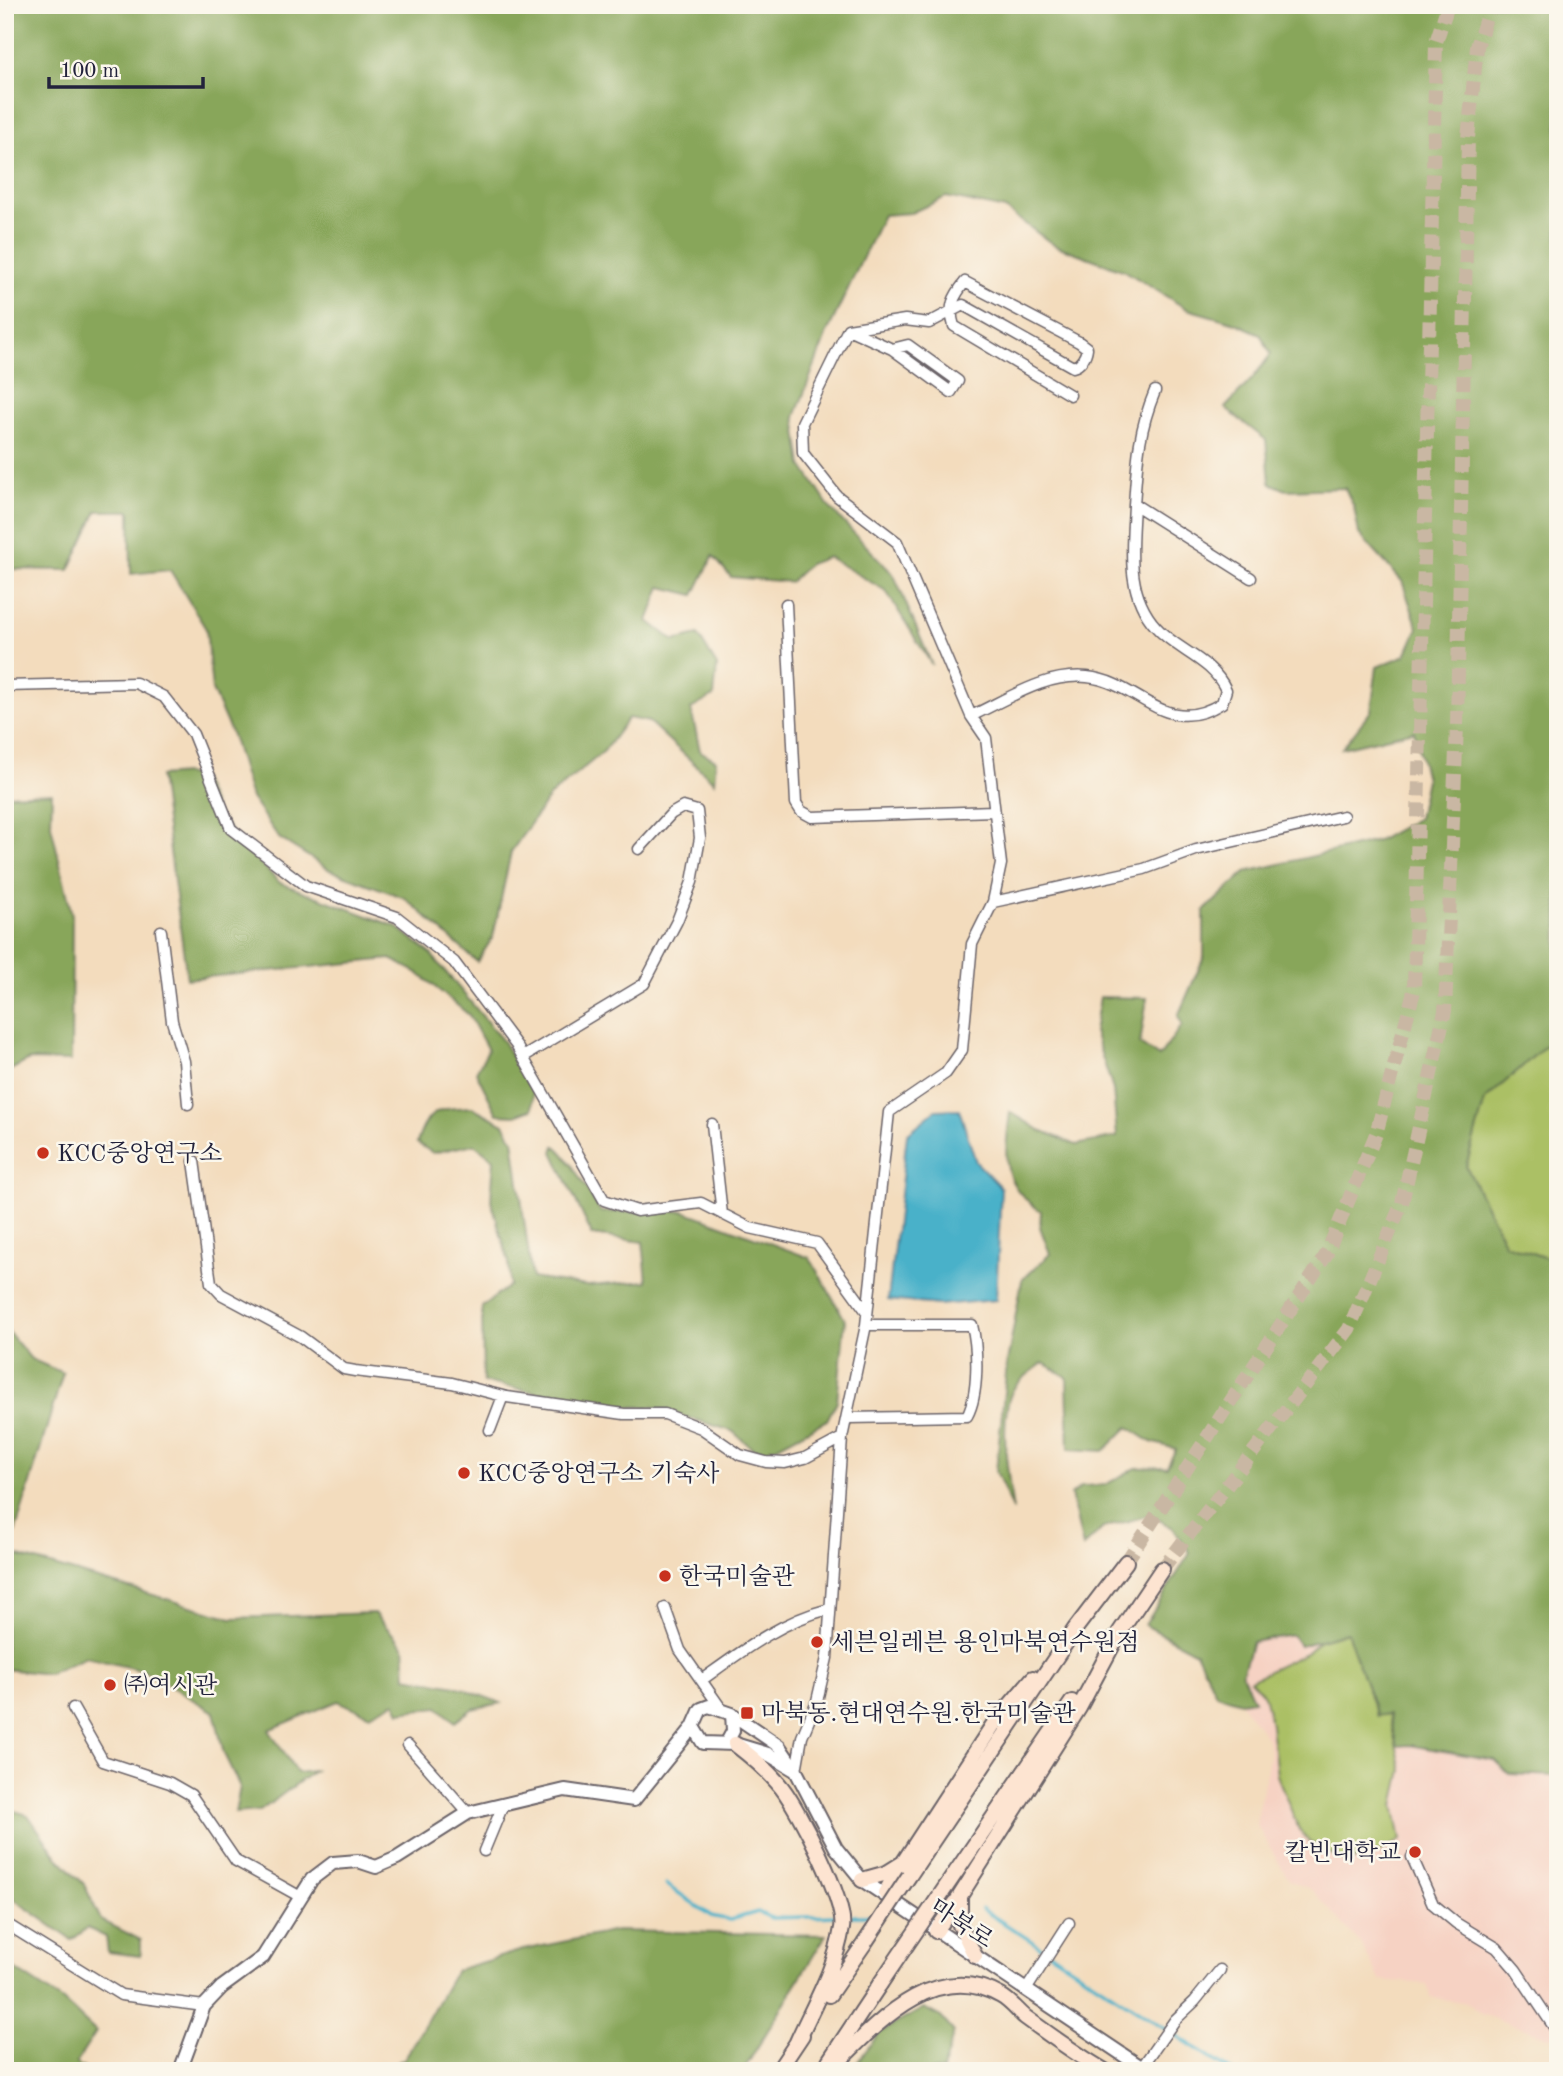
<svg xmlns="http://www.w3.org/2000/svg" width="1563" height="2076" viewBox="0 0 1563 2076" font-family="'Old Standard TT','Noto Serif KR',serif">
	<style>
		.built { fill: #f6d2c3 }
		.green { fill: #abc065; stroke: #667150; stroke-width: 2 }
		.forest { fill: #88a65a; stroke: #55644a; stroke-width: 2 }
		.water { fill: #4ab1c9; stroke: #366a82; stroke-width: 2 }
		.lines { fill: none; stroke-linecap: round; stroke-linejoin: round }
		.stream { stroke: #4ab1c9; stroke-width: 3.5 }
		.secondary-tunnel { stroke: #c9b7a3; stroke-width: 14; stroke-dasharray: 14 7; stroke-linecap: butt }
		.minor-casing { stroke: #6b6368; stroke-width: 13 }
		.tertiary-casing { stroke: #6b6368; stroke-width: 16 }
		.secondary-casing { stroke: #6b6368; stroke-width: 18 }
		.minor { stroke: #fff; stroke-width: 10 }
		.tertiary { stroke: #fff; stroke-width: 12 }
		.secondary { stroke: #fde4d1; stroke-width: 14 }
		.secondary-bridge-casing { stroke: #6b6368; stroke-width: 18; stroke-linecap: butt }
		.secondary-bridge { stroke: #fde4d1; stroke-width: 14 }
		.poi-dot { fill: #c8321e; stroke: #fbf7ec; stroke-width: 2.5 }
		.labels { text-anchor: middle; stroke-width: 5; stroke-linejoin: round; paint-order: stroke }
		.poi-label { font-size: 24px; fill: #22223b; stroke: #fbf7ec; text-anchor: start }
		.street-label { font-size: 24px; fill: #22223b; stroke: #fbf7ec }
	</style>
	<rect width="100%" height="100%" fill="#fbf7ec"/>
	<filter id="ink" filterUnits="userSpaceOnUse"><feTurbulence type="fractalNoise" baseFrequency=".0143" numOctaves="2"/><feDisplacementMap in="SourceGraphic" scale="14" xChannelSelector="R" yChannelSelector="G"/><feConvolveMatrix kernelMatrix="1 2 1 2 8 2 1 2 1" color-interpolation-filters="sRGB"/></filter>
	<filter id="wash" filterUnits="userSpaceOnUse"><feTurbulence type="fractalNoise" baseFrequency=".00686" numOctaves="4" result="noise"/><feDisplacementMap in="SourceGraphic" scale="28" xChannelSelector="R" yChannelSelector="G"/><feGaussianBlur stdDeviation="1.57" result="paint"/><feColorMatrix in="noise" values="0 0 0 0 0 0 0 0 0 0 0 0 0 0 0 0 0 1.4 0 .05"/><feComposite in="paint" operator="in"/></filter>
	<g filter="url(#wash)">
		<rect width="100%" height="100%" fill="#f3dcbd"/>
		<path class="built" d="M1348,1632L1377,1715L1389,1714L1397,1746L1409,1745L1494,1760L1509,1774L1558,1776V2034L1548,2037L1481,2014L1468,2003L1430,1997L1427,1984L1380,1980L1361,1944L1312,1890L1289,1880L1256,1824L1270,1753L1268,1739L1240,1703L1254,1699L1242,1674L1252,1642L1292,1635L1300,1646Z"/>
		<path class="green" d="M1558,1001V1262L1505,1244L1466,1166L1485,1100L1547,1044Z
			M1348,1632L1377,1715L1389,1714L1402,1770L1394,1805L1401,1840L1372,1857L1345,1861L1309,1842L1299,1830L1277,1775L1271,1725L1264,1695L1250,1680L1306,1653L1320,1640Z"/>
		<path class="forest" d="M5,5H1558V1001L1547,1044L1485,1100L1466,1166L1505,1244L1558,1262V1776L1509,1774L1494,1760L1409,1745L1397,1746L1389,1714L1377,1716L1347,1632L1300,1646L1292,1635L1252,1642L1242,1674L1254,1700L1240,1702L1216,1694L1196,1652L1145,1625L1190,1553L1173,1528L1150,1515L1103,1528L1083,1547L1071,1495L1082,1486L1105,1485L1136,1468L1167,1467L1176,1449L1151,1442L1128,1427L1104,1451L1069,1449L1067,1377L1043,1363C1034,1370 1021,1378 1014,1388C997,1414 1009,1481 1013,1511L996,1471L1007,1363L1022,1280L1050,1254L1040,1227L1041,1211C998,1183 1005,1156 1010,1112L1040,1130L1076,1145L1117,1137L1113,1090L1094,1032L1100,997L1147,998L1140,1044L1159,1057L1182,1025L1178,1016L1204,957V911L1246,872L1377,841L1418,818L1426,779L1414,731L1342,748L1371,711L1377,667L1406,655L1418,628L1402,581L1359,534L1354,507L1345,488L1286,490L1270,483L1266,440L1225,408L1252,379L1271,354L1260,334L1236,323L1187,309L1125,271L1054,245L1005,209L946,197L911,213L883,215L827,333L795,417L802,465L830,508L894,575L932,665L886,591L828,557L809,564L790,582L731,577L713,556L694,595L661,587L648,621L674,641L698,635L717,666L714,696L691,709L700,751L716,760L714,782L649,722L628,718L604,751L549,797L511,852L493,937L477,962L405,898L330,870L279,838L251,798L232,735L212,690L206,629L170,570L131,574L130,511H97L69,570L5,569Z
			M185,774L201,778L216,812L242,845L280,883L397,927L430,953L503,1041L533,1093L532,1109L516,1115L497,1114L476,1072L488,1050L469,1015L418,973L391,959L187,979L160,776Z
			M52,793L51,825L72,915L71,1061L29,1060L5,1073V795Z
			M472,1107L504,1124L513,1139L532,1278L588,1286L647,1281L643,1242L592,1235L553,1152L555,1146C567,1152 591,1198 601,1212L684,1211L810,1258L845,1320L837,1401L827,1420L767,1452L752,1448L732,1431L653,1407H611L483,1382L482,1307L510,1285L509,1263L491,1200L494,1159L474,1144L433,1153L417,1143C428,1108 438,1109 472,1107Z
			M5,1328L31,1359L63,1373L9,1553L232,1618L374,1613L404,1647L406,1677L456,1686L501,1703L472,1709L455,1722L438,1707L400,1712L395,1702L370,1715L338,1701L269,1730L297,1773L314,1771L260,1811L235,1813L240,1787L224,1754L214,1712L144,1671L86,1657L48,1674L5,1669Z
			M5,1808L28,1815L55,1854L84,1884L101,1920L141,1940V1956L108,1952L106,1937L87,1928L72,1940L5,1893Z
			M616,1931L826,1935L743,2071H382L405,2058L456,1970L523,1950Z
			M5,1963L63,2001L96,2032L76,2063L88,2071L25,2068L5,2071Z
			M924,2008L941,2017L954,2032L942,2071H851L879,2033Z"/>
		<path class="water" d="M959,1109L976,1162L1001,1188L996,1300L938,1305L888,1300L907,1134L936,1110Z"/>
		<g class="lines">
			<path class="stream" d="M666,1884L711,1916L730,1920L758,1912L771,1918L837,1916
				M982,1909L1231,2071
				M845,1916H879"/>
		</g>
	</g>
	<g filter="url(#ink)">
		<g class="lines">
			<path class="secondary-tunnel" d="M1126,1562L1326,1255L1376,1134L1414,991L1436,42L1448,5
				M1162,1569L1349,1329L1402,1203L1445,1011L1457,726L1468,138L1477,47L1490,5"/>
			<g class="minor-casing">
				<path id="minor" d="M892,349L908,345L958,381L951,392L892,349L848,329L905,320L929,323L963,305L1073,367C1081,365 1086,356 1087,348L1079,342L965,282C953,297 948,307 954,326L1070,395
					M1134,504L1251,578
					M786,604L796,803L801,811L812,817L994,811
					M5,686L136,683L164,697L193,734L231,829L306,886L397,917L454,962L516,1045L604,1200L637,1211L701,1203L750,1228L817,1243L867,1312
					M971,716C1008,699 1045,673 1087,677C1140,682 1164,739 1222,703L1226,690C1212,659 1177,651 1156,627C1125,593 1132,547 1134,505C1137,462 1138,432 1155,391
					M993,902L1144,869L1196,850L1343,816
					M161,931L172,1021L184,1061L188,1104
					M523,1057L644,984L677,921L692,882L700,838L697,811L683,807L671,814L639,849
					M712,1124L722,1214
					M194,1161L211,1283L221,1294L301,1337L344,1369L355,1371L452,1383L507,1397L624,1414H665L701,1428L740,1455L766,1462L785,1463L805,1458L842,1438
					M848,1418L967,1416C979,1394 978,1349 972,1325H866
					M490,1430L503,1396
					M665,1608L680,1650L720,1707
					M703,1679C742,1651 781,1621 829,1609
					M73,1708L103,1761L170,1783L191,1795L236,1861L299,1896
					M408,1745L468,1813
					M796,1771L802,1737L817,1701L827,1658L842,1438L866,1325L889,1112L946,1073L962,1050L972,944L993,902L1001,864L986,738L971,716L897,542L837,496L803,453L802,423L848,329
					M484,1851L503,1805
					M1412,1857L1433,1904L1456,1923L1497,1948L1516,1970L1558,2033
					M5,1923L121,1995L204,2006
					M1026,1990L1069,1923
					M1142,2067L1175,2020L1195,2001L1220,1970"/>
			</g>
			<g class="tertiary-casing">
				<path id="tertiary" d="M732,1714L779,1746L796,1771L836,1848L862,1880L1147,2071
					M727,1742L733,1731L732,1714L709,1706L701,1709L693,1727L703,1743L735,1744L768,1754L793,1769
					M180,2071L204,2006L222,1987L263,1957L312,1879L333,1863L358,1861L376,1867L397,1858L468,1813L565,1790L634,1800L693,1727"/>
			</g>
			<g class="secondary-casing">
				<path id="secondary" d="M1113,1642L1162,1569
					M735,1744C752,1757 768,1770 782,1788C799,1810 847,1903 842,1928C835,1970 814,2004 797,2042
					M956,1872L1072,1702
					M909,1876L1075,1629L1126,1562
					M862,1880L887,1873L903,1863L993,1725L1033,1678
					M885,1893L900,1867
					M936,1931L959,1898
					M975,1956L960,1925V1896L1079,1708L1118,1635
					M829,1995L864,1944
					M829,2061L880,1984
					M778,2071L802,2035
					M829,2071C873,2028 932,1957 1001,1996C1010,2001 1017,2010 1025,2017C1051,2036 1077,2055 1105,2071"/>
			</g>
			<use href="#minor" class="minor"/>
			<use href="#tertiary" class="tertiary"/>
			<use href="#secondary" class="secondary"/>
			<g class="secondary-bridge-casing">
				<path id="secondary-bridge" d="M864,1944L909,1876
					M880,1984L956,1872"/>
			</g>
			<use href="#secondary-bridge" class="secondary-bridge"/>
		</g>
	</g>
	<g class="poi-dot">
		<circle cx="43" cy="1153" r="7"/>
		<circle cx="464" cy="1473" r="7"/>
		<circle cx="665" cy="1576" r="7"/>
		<circle cx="817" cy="1642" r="7"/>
		<circle cx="110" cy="1685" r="7"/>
		<rect x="740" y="1706" width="14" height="14" rx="3.5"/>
		<circle cx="1415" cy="1852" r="7"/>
	</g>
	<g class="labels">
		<g class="poi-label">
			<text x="57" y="1161">KCC중앙연구소</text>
			<text x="478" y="1481">KCC중앙연구소 기숙사</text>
			<text x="679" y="1584">한국미술관</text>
			<text x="831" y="1650">세븐일레븐 용인마북연수원점</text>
			<text x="124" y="1693">㈜여시관</text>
			<text x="761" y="1721">마북동.현대연수원.한국미술관</text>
			<text x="1401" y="1860" text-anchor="end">칼빈대학교</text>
		</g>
		<g class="street-label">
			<text transform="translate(962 1923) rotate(33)" y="8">마북로</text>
		</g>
	</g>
	<rect width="1563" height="2076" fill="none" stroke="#fbf7ec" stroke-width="28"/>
	<path d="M49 77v10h154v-10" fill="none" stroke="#22223b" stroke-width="3.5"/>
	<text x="60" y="77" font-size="21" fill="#22223b" stroke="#fbf7ec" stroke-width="5" paint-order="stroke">100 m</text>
</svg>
